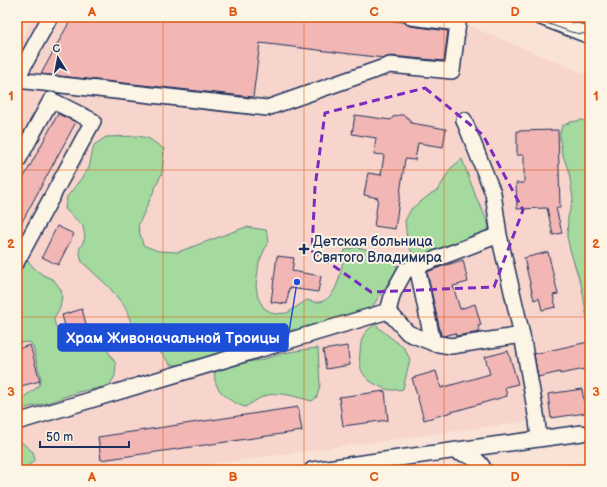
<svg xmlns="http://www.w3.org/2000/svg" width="607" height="487" viewBox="0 0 607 487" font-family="'Balsamiq Sans',sans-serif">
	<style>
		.built { fill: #f7d5cc }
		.green { fill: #a4da9e; stroke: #60847e }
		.building { fill: #f2b7b4; stroke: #1b2f5e }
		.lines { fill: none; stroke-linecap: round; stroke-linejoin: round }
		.minor-casing { stroke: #1b2f5e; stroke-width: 18 }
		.minor { stroke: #fcf5e5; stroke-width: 15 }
		.tram { stroke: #1b2f5e; stroke-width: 1 }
		.marked { fill: none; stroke: #7b2cbf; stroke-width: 3; stroke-dasharray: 8 5; stroke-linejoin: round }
		.grid { fill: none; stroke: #de5710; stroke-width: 1; stroke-opacity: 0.55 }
		.poi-dot { fill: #1b2f5e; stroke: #fcf5e5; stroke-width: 1.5 }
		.labels { text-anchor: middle; stroke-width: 4; stroke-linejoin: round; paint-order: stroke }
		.poi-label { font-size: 14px; fill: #1b2f5e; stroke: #fcf5e5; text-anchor: start }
		.leader { fill: none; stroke: #1d4ed8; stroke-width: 1.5 }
		.callout-dot { fill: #1d4ed8; stroke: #fcf5e5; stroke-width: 1.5 }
		.callout { fill: #1d4ed8; stroke: #1d4ed8; stroke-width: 1.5 }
		.callout-label { font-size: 15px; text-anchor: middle; font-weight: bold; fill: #fff }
		.neatline { fill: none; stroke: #de5710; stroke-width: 1.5 }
		.grid-label { font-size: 13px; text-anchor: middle; font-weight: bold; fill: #de5710 }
	</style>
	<rect width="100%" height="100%" fill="#f9e2d6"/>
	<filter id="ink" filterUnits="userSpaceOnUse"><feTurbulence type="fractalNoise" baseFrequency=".025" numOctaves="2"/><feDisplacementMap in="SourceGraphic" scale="8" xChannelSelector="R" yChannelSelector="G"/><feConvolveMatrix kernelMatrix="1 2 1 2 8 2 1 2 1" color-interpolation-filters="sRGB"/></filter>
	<g filter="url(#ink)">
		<path class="built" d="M33,17H444L450,18L585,74L590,84V413L166,470H17V50Z
			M590,461V470H520Z"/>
		<path class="green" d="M583,120L589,122L590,126V337L582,288L570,250L567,237L568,217L573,199L569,172L562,153L560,140V133L562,126L571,122Z
			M137,136L148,138L164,149L162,173L138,226L143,245L158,251L178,252L246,227L266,230L269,240L259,262L256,286L258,298L264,308L274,314L287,313L307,300C311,301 316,303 320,302C340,297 341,266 345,250L357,247L369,250L379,257L391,259L398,268L370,310L299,330H273L261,333L227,349L207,364L182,366L170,364L162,354L152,348L134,330L125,307L109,287L82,262L79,250L85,238L83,226L65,209L67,197L89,168L94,145L106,137Z
			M462,159L476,197L482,209L489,226L486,232L469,240L421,259L414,258L407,240L405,221L411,209L432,193L438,190L451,168Z
			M25,257L33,267L43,275L54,280L61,290L62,296L60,308L54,318L55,324L58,330L71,343H77L89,341L100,345L106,348L116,364L115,376L109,386L78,392L47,403L17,410V405L22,402L25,396L35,389L39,385L41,379L33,347L30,342L17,343V278Z
			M376,324L380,329L404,348L410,359L403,389C399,390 395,390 391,390C387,390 383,388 379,386C363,379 358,369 360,352C361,337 363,332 376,324Z
			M318,348L320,385L317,397L312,401C299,398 281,391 268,395C260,397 252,403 245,407C236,405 223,396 218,388C215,383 213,375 216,370C223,362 251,362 261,360C269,358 276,355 284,353C295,351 307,349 318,348Z
			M17,441H20L33,452L35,460C30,465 24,468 17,470Z"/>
		<path class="building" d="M72,17H358L404,22L406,24L410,26L448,31L444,61L391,56L384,58L260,43L253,97L41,74Z
			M58,114L76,122L17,231V190Z
			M355,115L391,120L393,117L399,115H404L409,119L411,123L446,129L443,147L418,143L415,160L405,159L395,229L374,226L378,198L364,195L368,173L381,175L384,155L374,154L376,138L352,134Z
			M558,130L560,208H556L562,233L553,235L547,208L517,209L516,183H524V155H517V131Z
			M57,226L74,234L58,265L42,257Z
			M548,252L558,294L553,295L556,307L542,310L539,298L534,300L524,258Z
			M277,256L294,258L292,271L321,276L318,292L289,288L287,304L271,302Z
			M463,260L468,282L453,286L460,309L475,304L481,325L478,326L480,332L456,336L455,333L444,336L441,335L427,272L443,266Z
			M82,309L87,328L67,333L62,315Z
			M588,342L590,351V368L560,374V372L538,377L534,354Z
			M30,345L40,381L17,387V349Z
			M347,346L350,365L326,369L323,350Z
			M508,351L518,384L505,387L507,396L424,420L412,378L436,371L441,388L490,374L485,357Z
			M582,389L586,413L551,418L548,394Z
			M385,391L388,420L343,426L339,397Z
			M298,407L302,431L101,460L98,437Z"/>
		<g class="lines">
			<g class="minor-casing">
				<path id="minor" d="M541,17L590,36
					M17,78L50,17
					M17,80L267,108L390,65L452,71L458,23L411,17
					M17,162L51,100L93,121L17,261
					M388,311L393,293L405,271L417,266
					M522,335L537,420L539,439
					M433,343L451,346L522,335L499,235
					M17,422L388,311L408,333L433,343L417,266L499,235L493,193L464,120
					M456,452C468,454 479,459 484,470
					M312,470L582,433"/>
			</g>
			<use href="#minor" class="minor"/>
			<path class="tram" d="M530,17L571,32L581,34L590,33
				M555,17L574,23L590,24"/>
		</g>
	</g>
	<path class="marked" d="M425,88L483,135L523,210L494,287L371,292L312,251L315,187L325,113Z"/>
	<path class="grid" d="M163,17V470M304,17V470M444,17V470M17,170H590M17,317H590"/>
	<path class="poi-dot" d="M302 243h4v4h4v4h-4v4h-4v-4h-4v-4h4z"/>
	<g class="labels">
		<g class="poi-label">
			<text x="313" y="246">Детская больница<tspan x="313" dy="16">Святого Владимира</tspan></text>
		</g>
	</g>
	<path class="leader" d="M297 282L288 338"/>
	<circle class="callout-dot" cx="297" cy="282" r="4"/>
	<rect class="callout" x="58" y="324" width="230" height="27" rx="4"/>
	<g class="callout-label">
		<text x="173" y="343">Храм Живоначальной Троицы</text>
	</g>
	<rect width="607" height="487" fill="none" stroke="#fcf5e5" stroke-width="44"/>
	<g transform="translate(58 58) rotate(350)" stroke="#fcf5e5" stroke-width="3" paint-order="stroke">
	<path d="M0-3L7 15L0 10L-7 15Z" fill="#1b2f5e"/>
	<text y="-6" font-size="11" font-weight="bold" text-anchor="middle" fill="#1b2f5e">С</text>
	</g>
	<path d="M40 441v6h89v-6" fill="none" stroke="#1b2f5e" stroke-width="2"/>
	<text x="46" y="441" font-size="12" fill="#1b2f5e" stroke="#fcf5e5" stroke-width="3" paint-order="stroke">50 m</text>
	<rect x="22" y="22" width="563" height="443" class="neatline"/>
	<g class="grid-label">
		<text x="92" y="16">A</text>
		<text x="233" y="16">B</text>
		<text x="374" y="16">C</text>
		<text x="515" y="16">D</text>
		<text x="11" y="100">1</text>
		<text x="596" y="100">1</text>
		<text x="11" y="248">2</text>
		<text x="596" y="248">2</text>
		<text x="11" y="396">3</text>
		<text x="596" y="396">3</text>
		<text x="92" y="481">A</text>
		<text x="233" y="481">B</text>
		<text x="374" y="481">C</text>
		<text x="515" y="481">D</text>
	</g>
</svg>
